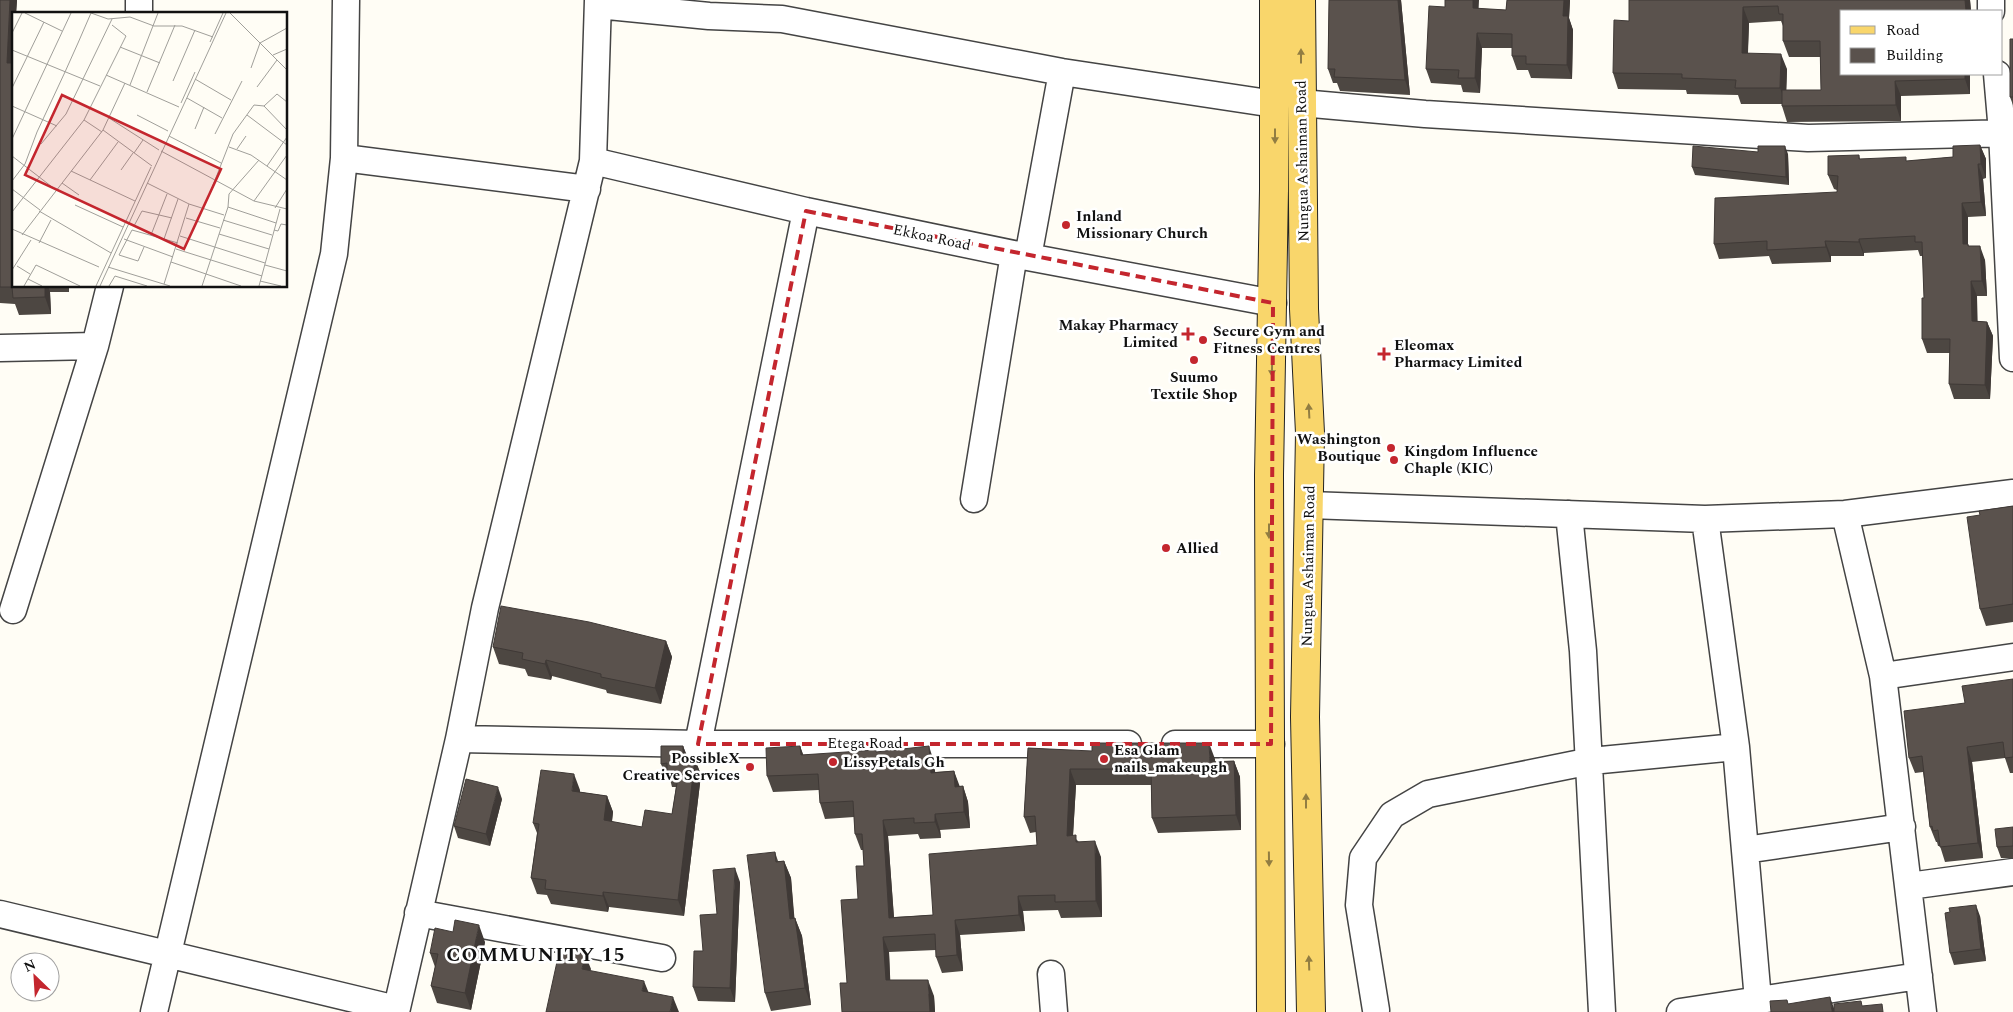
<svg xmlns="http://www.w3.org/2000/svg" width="2013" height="1012" viewBox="0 0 2013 1012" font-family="Spectral,serif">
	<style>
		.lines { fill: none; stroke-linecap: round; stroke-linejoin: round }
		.minor-casing { stroke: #444; stroke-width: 29 }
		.major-casing { stroke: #222; stroke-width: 30 }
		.minor { stroke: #fff; stroke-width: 26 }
		.major { stroke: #f9d66b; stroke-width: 28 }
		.wall { fill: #4d4742; fill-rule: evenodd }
		.shaded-wall { fill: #3f3936 }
		.building { fill: #5a524d; stroke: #3f3936 }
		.oneway { fill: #917d42 }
		.marked { fill: none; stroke: #c4262e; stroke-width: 4; stroke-dasharray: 10 6; stroke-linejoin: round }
		.poi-dot { fill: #c4262e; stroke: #fff; stroke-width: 2 }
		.labels { text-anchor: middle; stroke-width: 5; stroke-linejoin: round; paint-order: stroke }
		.street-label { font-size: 15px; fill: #111; stroke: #fff }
		.poi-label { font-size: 15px; font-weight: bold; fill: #111; stroke: #fff; text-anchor: start }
		.district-label { font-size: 20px; font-weight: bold; letter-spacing: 1px; fill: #111; stroke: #fff }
		.inset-road { fill: none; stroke: #a09f9a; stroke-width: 1 }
		.view { fill: #c4262e; fill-opacity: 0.15; stroke: #c4262e; stroke-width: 2.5 }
		.inset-edge { fill: none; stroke: #111; stroke-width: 2.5 }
	</style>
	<rect width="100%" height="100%" fill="#fffdf5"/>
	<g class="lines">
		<g class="minor-casing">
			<path id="minor" d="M1991,0V11
				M598,5L709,16L782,19L1062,72L1275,104
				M139,14V0
				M1997,74L2002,132L2013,358
				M1301,103L1425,114L1808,138L2013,133
				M344,158L587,189
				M593,161L806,211L1028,257L1273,303
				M1028,257L1062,72
				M0,348L95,346
				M974,499L1014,254
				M1309,505L1705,519L1845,514L2013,493
				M1569,514L1583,651L1602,1012
				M1845,514L1883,676L1923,1012
				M1705,519L1736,747L1758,1000
				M13,610L95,346L110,286
				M1883,676L2013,657
				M459,739L698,744H1128
				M698,744L806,211
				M1175,744H1271
				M1745,850L1902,827
				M1909,886L2013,872
				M418,913L662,958
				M0,914L396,1009
				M1051,974L1054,1012
				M1376,1010L1359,905L1363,858L1392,815L1428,794L1591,761L1736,747
				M154,1012L334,254L344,158L346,0
				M396,1012L459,739L485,608L593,161L598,0
				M1680,1012L1919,976"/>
		</g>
		<g class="major-casing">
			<path id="major" d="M1301,0L1304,309L1310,433L1305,717L1311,1012
				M1271,1012L1269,475L1274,190V0"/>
		</g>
		<use href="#minor" class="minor"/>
		<use href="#major" class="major"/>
	</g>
	<path class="wall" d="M0,0H17L16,14H14V286H69V292H50L51,314L19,315L15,304L0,303Z
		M1329,0H1401L1410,95L1340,91L1337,83H1333L1328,69Z
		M1507,0H1570L1569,18L1573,30L1572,79L1531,78L1528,70H1517L1512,56V48H1482L1480,93L1463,92L1461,85L1431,83L1426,69L1445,7L1506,10Z
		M1629,0H1970L1971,11H1842L1970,74V94L1901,96V121L1787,122L1782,106V104H1741L1738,95L1687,94L1686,90L1618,89L1613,73L1629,21ZM1781,21L1783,26V41L1789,57H1820L1821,90H1786L1787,69L1748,53L1749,23Z
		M2013,39V105L2010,97Z
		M1980,145L1986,159V178L1983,179L1986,216L1968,217V245L1985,260L1987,296H1977V321L1987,322L1993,336L1990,399H1954L1949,384L1950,353H1927L1922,339L1924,298L1923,256H1920L1918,250L1864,253V256H1831V262L1772,264L1769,256L1719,259L1714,244L1837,192V190L1834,189L1828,175L1859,155L1860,159L1908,161L1953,157Z
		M1758,152L1788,154L1789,185L1695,175L1692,167Z
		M2013,506V622L1986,626L1980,609V515Z
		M666,641L672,657L661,704L607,693L606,690L552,676L551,680L528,676L525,669L499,664L493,647Z
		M2013,679V773H2010L2005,758L1972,762L1983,858L1945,862L1940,846H1938L1937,842H1936L1930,827L1923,772L1915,773L1909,758L1965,703Z
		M683,746L688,758L695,759L701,775L684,916L609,907L608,912L551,904L547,895L537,894L531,878L537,833L533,823L580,790V792L607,796L613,812L612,822L642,827L672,814L676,787H672L670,779H667L661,764Z
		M800,746L803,755L876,752L934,762L935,772L954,771L959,787L963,786L968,802L970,828L940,830L941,838L920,839L918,834L888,836L894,917L933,915L1037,845L1036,832L1030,833L1024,817L1028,748L1215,759V762L1234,761L1240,777L1241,830L1158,833L1152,818L1151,785H1076L1073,836L1079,842L1101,857L1102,917L1061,918L1058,910L1023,911L1025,931L960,935L963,971L942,973L936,957V950L889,952L890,980L934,996L935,1012H842L847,983L858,899L864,866L863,850H861L855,834L854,817L825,819L820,803L819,790L773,792L767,776Z
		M502,799L490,846L458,838L454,826Z
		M2013,827V858H2001L1997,847Z
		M775,852L778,861H784L791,878L794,919L795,918L802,936L811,1005L771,1011L765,993Z
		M740,882L735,1002L698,1001L693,987L703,951L717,914Z
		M1980,916L1986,961L1954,965L1950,953Z
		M453,932L485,942L471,1010L437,1003L431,986L435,967L430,953Z"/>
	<path class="shaded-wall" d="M10,0H17L16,14H14V70L7,63Z
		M1398,0H1401L1410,95L1405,80Z
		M1473,0H1479L1478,22L1473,8Z
		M1564,0H1570L1569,18L1573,30L1572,79L1567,65L1563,16Z
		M1965,0H1970L1971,11H1966Z
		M1743,7L1749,23L1747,69L1742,53Z
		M1477,33L1482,48L1480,93L1475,78Z
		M1781,54L1787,69L1786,104L1780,88Z
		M1965,74H1970V94L1965,79Z
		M1895,81L1901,96V121L1896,105Z
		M1980,145L1986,159V178L1981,164Z
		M1785,146L1788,154L1789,185L1786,177Z
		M1978,164L1983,179L1986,216L1981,202Z
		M1962,203L1968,217V245L1973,258L1963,244Z
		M1859,239L1864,253V256L1859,242Z
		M1825,241L1831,256V262L1826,247Z
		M1980,246L1985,260L1987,296L1982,281Z
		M1971,281L1977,296L1978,336L1972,321Z
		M45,286H48L50,292L51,314L45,297Z
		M1987,322L1993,336L1990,399L1985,385Z
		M666,641L672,657L661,704L655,688Z
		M546,660L552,676L551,680L545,664Z
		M1209,743L1215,759L1216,778L1210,762Z
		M683,746L689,762L683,757Z
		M800,746L806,762L801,755Z
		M929,746L934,762L937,788L931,773Z
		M1967,747L1972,762L1983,858L1978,843Z
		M695,759L701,775L684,916L678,900Z
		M1234,761L1240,777L1241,830L1236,815Z
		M1070,769L1076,785L1072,851L1067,836Z
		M954,771L960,787H955Z
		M574,774L580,790L578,807L572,791Z
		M963,786L968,802L970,828L964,812Z
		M498,787L502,799L490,846L486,834Z
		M607,796L613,812L610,836L604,820Z
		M935,814L940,830L941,838L935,822Z
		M883,820L888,836L895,933L889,918Z
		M1095,841L1101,857L1102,917L1096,901Z
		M784,861L791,878L796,936L790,919Z
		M735,868L740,882L735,1002L730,988Z
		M603,892L609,907L608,912L603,896Z
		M1018,896L1023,911L1025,931L1019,915Z
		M1976,905L1980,916L1986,961L1981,949Z
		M795,918L802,936L811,1005L805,988Z
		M955,920L960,935L963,971L957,955Z
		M479,925L485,942L471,1010L465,993Z
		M883,937L889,952L891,996L886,980Z
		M585,954L591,969L587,984L582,969Z
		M928,980L934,996L935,1012H930Z
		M644,981L650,996L642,991Z
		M673,997L679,1012H670Z
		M1830,997L1835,1011V1012H1832Z"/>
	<path class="building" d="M0,0H10L7,63H14V286H45V297L13,298L12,287H0Z
		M1329,0H1398L1405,80L1334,77L1335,69H1328Z
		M1445,0H1473V8L1506,10L1507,0H1564L1563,16H1568L1567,65L1526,64V56H1512V34L1477,33L1475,78H1458L1459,70L1426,69L1429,6L1445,7Z
		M1629,0H1965L1966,11H1842V74H1965V79L1895,81L1896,105L1782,106V90H1821L1820,41H1783V14H1779L1778,6L1743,7L1742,53L1781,54L1780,88H1735L1736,80L1682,78V74L1613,73L1614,20L1629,21Z
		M2010,39H2013V97H2010Z
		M1980,145L1981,164H1978L1981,202L1962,203L1963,244H1968V246H1980L1982,281H1971L1972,321L1987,322L1985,385L1949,384L1950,339H1922V298H1924L1922,242H1915V236L1859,239V242L1825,241L1826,247L1767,250V241L1714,244L1715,198L1837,192L1838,176L1828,175V156L1859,155V159L1906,157V161L1953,157V146Z
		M1693,146L1758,152V146H1785L1786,177L1692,167Z
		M2013,506V604L1980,609L1967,517L1980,515L1979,511Z
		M501,606L589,622L666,641L655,688L601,677V674L546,660L545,664L522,659L523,653L493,647Z
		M2013,679V757L2005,758L2003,742L1967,747L1978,843L1940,847L1938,830L1933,831L1932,826L1930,827L1922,756L1909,758L1904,711L1965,703L1962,686Z
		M1092,743H1209L1210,762L1234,761L1236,815L1152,818L1151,769H1070L1067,836L1076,835V842L1095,841L1096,901L1055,902V895L1018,896L1019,915L955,920L957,955L936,957L935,934L883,937L886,980H928L930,1012H842L840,983H847L841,900L858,899L856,866H864L862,834H855L853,801L820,803L818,774L767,776L766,748L800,746L801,755L876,750V752L929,746L931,773L954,771L955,787L963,786L964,812L935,814V822L914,823V818L883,820L889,918L933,915L929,854L1037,845L1035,816L1024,817L1028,748L1092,751Z
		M661,746H683V757L695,759L678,900L603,892V896L545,889L546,880L531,878L539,824L533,823L541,770L574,774L572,791L607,796L604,820L642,827L645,810L672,814L679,771H667V763L661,764Z
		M466,779L498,787L486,834L454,826Z
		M2013,827V846L1997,847L1995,829Z
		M775,852L776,862L784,861L790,919L795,918L805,988L765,993L747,855Z
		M735,868L730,988L693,987L694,951H703L700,915L717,914L713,870Z
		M1976,905L1981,949L1950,953L1945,913L1950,912L1949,908Z
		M455,920L479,925L465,993L431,986L438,954L430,953L435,928L453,932Z
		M560,948L585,954L582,969L644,981L642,991L673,997L670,1012H546Z
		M1830,997L1832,1012H1771L1770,1001L1787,1000L1788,1004Z
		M1861,1001L1862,1006L1882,1004L1883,1012H1834V1004Z"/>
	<defs><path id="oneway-solid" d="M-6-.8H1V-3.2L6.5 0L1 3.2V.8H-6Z" transform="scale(1.25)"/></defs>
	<g class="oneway">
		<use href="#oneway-solid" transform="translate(1301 56) rotate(-90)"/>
		<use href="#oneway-solid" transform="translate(1275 136) rotate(90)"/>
		<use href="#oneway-solid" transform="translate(1272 369) rotate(91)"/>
		<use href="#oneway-solid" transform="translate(1309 411) rotate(-93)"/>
		<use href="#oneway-solid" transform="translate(1269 531) rotate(90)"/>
		<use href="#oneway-solid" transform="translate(1306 801) rotate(-90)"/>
		<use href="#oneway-solid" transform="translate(1269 859) rotate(89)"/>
		<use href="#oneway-solid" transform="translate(1309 963) rotate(-92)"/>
	</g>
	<path class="marked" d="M806,211L1273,303L1271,744H698Z"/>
	<g class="poi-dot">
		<circle cx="1066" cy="225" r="5"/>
		<path d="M1185.5 326.5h5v5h5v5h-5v5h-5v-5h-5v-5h5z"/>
		<circle cx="1203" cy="340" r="5"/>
		<path d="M1381.5 346.5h5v5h5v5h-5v5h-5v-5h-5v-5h5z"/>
		<circle cx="1194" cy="360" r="5"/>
		<circle cx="1391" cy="448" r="5"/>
		<circle cx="1394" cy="460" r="5"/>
		<circle cx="1166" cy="548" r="5"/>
		<circle cx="1104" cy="759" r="5"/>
		<circle cx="833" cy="762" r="5"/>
		<circle cx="750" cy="767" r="5"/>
	</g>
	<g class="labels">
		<g class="street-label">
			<text transform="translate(1302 161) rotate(-91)" y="5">Nungua Ashaiman Road</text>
			<text transform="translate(932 237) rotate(12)" y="5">Ekkoa Road</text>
			<text transform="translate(1308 566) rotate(-89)" y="5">Nungua Ashaiman Road</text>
			<text x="865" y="748">Etega Road</text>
		</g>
		<g class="poi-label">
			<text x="1076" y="221">Inland<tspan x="1076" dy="17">Missionary Church</tspan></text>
			<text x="1178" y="330" text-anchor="end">Makay Pharmacy<tspan x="1178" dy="17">Limited</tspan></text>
			<text x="1213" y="336">Secure Gym and<tspan x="1213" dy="17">Fitness Centres</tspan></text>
			<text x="1394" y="350">Eleomax<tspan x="1394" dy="17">Pharmacy Limited</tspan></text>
			<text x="1194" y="382" text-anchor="middle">Suumo<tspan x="1194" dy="17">Textile Shop</tspan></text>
			<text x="1381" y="444" text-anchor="end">Washington<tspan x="1381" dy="17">Boutique</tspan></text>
			<text x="1404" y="456">Kingdom Influence<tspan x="1404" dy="17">Chaple (KIC)</tspan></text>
			<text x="1176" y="553">Allied</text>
			<text x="1114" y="755">Esa Glam<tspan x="1114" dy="17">nails_makeupgh</tspan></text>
			<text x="740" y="763" text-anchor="end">PossibleX<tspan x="740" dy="17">Creative Services</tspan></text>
			<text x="843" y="767">LissyPetals Gh</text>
		</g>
		<g class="district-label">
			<text x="536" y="961">COMMUNITY 15</text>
		</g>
	</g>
	<g transform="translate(12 12)">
		<rect width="275" height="275" fill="#fffdf5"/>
		<path class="inset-road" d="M13,1L50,19M218,1L275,58M0,21L10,1M198,30L211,1M108,35L148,51M0,38L88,74M261,43L275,37M239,56L248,31L275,16M94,63L167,95M183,67L219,88M161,69L183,18M118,73L146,1M245,75L265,48M0,76L32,10M135,80L163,13M175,86L210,106M169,91L183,60M0,94L45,114M252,94L265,82L275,90M125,103L156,119M235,103L275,133M97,106L147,138M72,108L90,120M183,117L192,95M91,118L140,154M203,122L230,69M157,124L209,151M0,127L59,1M29,132L54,102L100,7M217,135L239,143L275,168M225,137L234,124M149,139L242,189L275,197M122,141L131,128M0,144L44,178M255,154L275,125M109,158L121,141M59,159L123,189M78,168L106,130M0,169L13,152L25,120L53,60L66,31L79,1L96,7L118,5L142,14H170L201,25M50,171L67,183M135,171L177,192L212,203M0,177L28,198M196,186L221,122L242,93L252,94L275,118M242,189L275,143M63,193L111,215M216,195L217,182L247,148M263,196L275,177M27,199L99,241M0,200L72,108L114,24L100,13M174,206L208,216M211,208L260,223M122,214L130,199L160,206M0,217L87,255M262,218L266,219L269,212L275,213M207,222L257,237M10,223L91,118L113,71M139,223L155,182M168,224L253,251M112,227L161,245M152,227L166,187M27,231L39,208M132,235L126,249L107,243L120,218L166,231M164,237L250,264M159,250L229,274M253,253L275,259M5,254L18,262M96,255L158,274M0,258L19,228M16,267L30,274M248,269L269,274M152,272L177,192M12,274L24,253L68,274M84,274L139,155M88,274L214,1M97,274L103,264L135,274M190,274L216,195L264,211M247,274L268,197"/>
		<path class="view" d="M50,83L209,157L172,237L13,163Z"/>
		<rect width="275" height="275" class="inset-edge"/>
	</g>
	<rect x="1840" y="10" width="162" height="65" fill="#ffffff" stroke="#a0a0a0"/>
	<rect x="1850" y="26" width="25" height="8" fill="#f9d66b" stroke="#a0a0a0"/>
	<text x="1886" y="35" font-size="15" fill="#111111">Road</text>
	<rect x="1850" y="48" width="25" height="15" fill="#5a524d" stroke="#a0a0a0"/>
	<text x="1886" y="60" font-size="15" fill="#111111">Building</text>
	<g transform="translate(35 977) rotate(335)"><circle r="24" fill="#ffffff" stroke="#a0a0a0"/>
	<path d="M0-4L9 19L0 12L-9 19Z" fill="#c4262e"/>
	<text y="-8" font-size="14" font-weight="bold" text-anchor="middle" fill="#111111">N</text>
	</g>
</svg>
